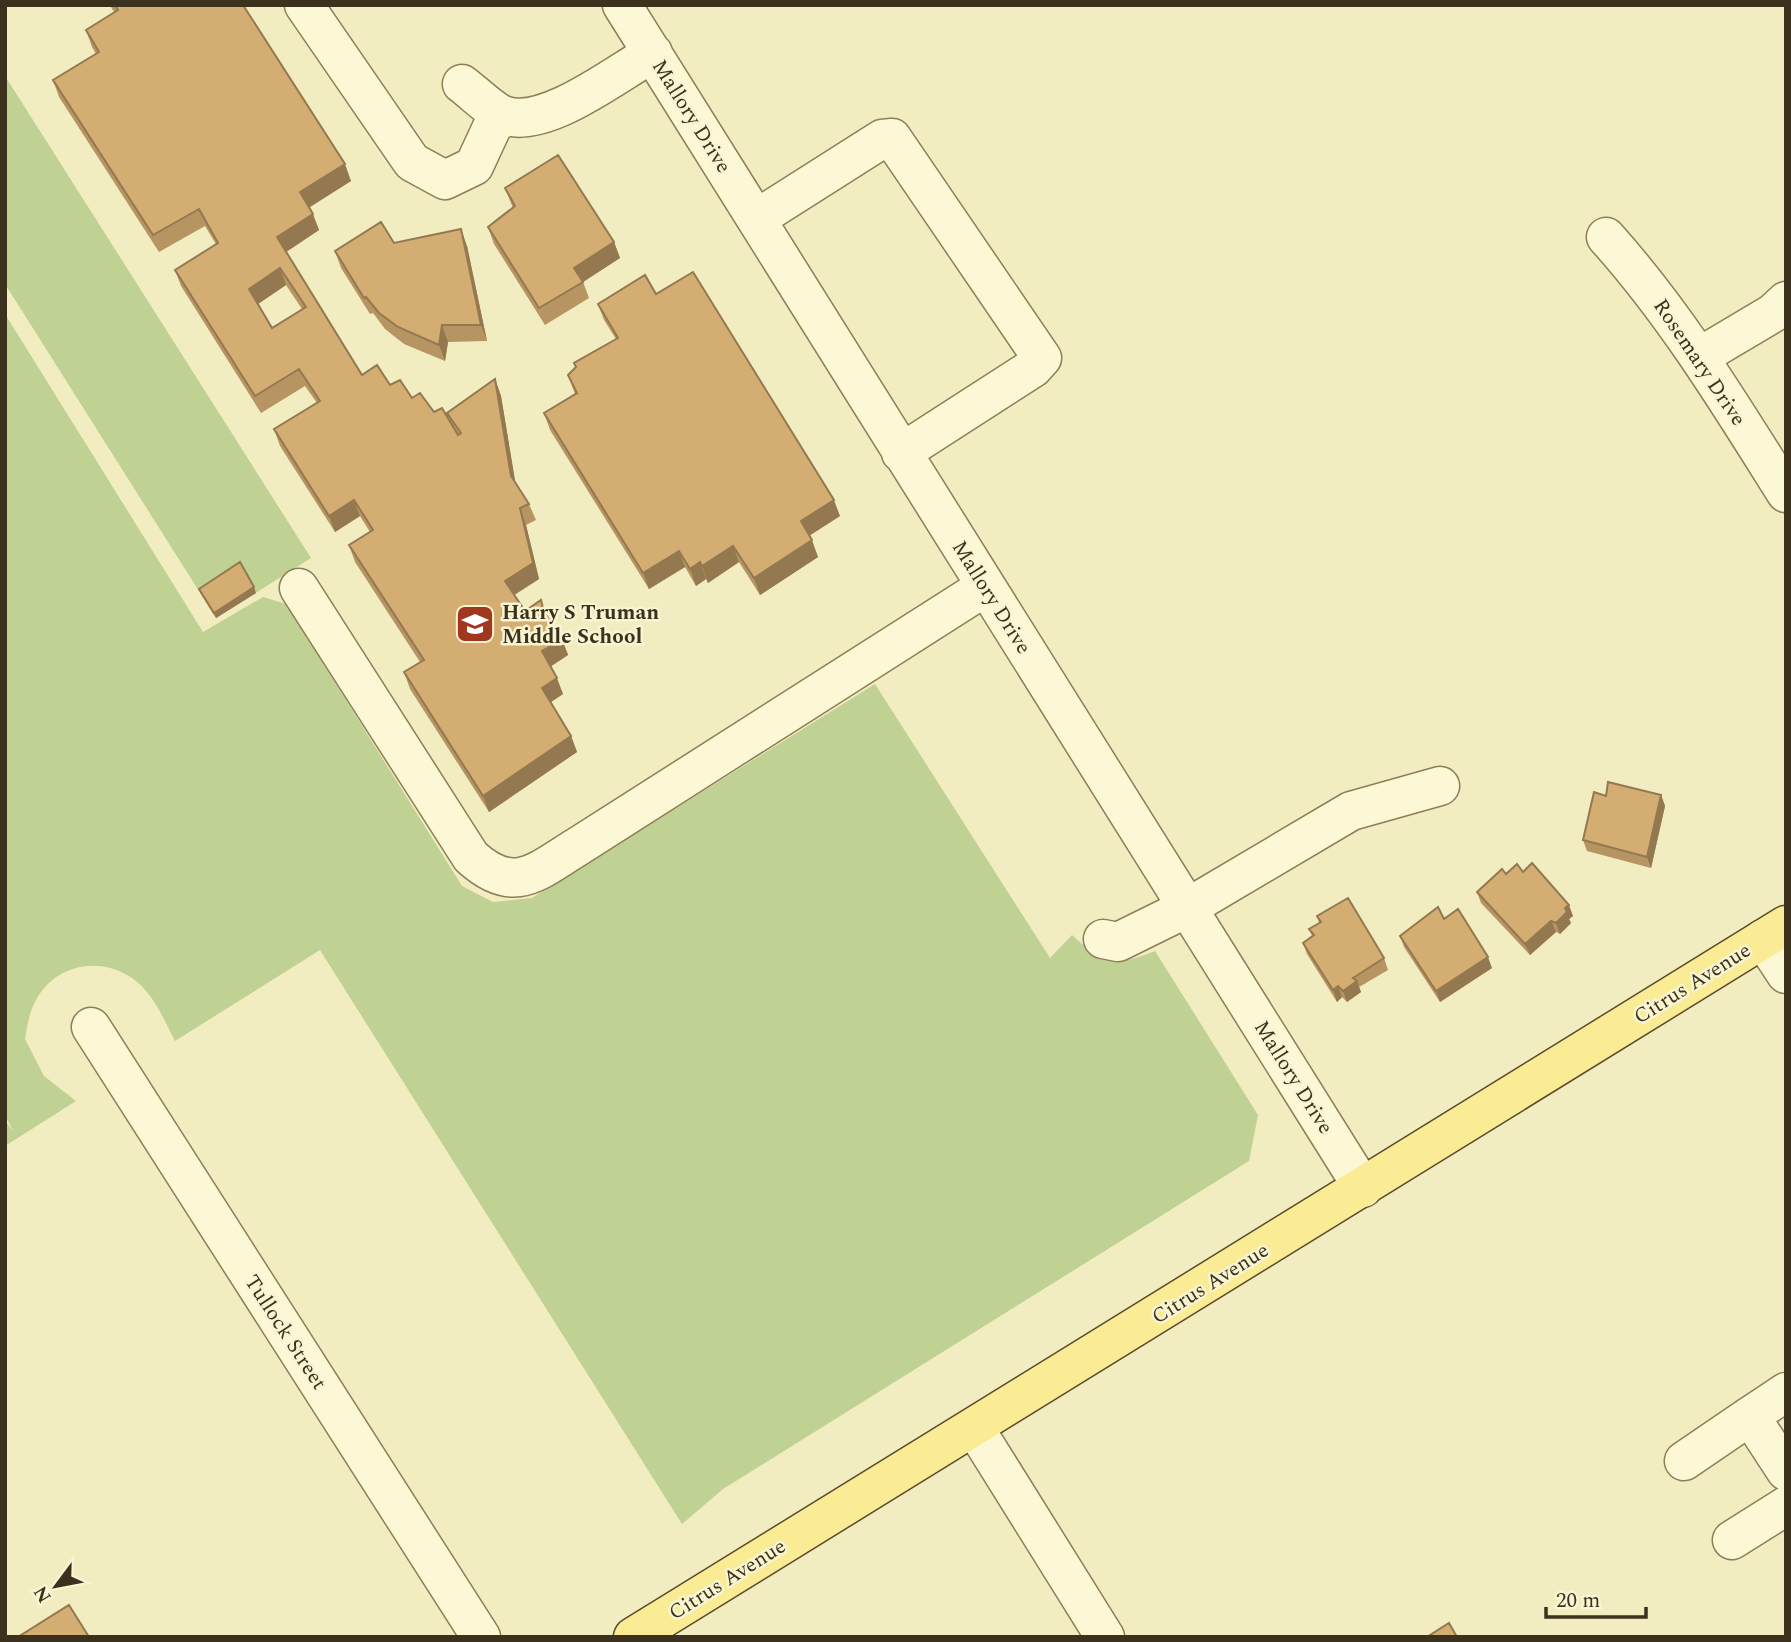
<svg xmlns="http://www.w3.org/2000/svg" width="1791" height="1642" viewBox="0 0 1791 1642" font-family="Spectral,serif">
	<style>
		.green { fill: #bfd193 }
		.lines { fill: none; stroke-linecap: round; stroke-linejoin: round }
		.minor-casing { stroke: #8e7e56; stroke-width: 41 }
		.major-casing { stroke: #5b4a2b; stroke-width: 41 }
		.minor { stroke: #fcf7d5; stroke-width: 38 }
		.major { stroke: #f9ec95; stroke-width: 38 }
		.wall { fill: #b69563; fill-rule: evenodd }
		.shaded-wall { fill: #947950 }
		.building { fill: #d4ad73; stroke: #947950; stroke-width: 2; fill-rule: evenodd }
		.labels { text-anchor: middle; stroke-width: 5; stroke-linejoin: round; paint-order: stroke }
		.street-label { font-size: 21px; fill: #3c311c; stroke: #f9f4d1 }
		.poi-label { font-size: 21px; font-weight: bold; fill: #3c311c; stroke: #f9f4d1; text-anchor: start }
	</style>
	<rect width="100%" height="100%" fill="#f2ecc1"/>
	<path class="green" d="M5,76L311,558L216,618L5,284Z
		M5,314L203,632L263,597L286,604L462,886L493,902L532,898L875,684L1050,958L1072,935C1104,964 1115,967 1155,951L1258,1115L1249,1161L723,1489L682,1524L320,950L175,1041C164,1020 153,992 132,978C99,955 53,965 35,1002C29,1013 27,1027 25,1039L44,1076L76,1101L5,1146V1121L13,1131L5,1115Z"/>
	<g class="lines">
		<g class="minor-casing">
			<path id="minor" d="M304,5L412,162L445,180L474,166L493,125L505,116
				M622,5L1363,1188
				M462,84C473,92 494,113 506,116C548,128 617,73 653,53
				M756,219L882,139L892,138L1042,358L1033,368L901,453
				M1606,237C1676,315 1730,404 1786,493
				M1699,357L1773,313L1786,301
				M299,588L471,857C514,896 536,872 577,847L985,587
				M1103,939L1118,942L1187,908L1351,811L1440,786
				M1763,939L1786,974
				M91,1027L481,1637
				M1786,1392L1750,1416L1786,1471
				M974,1427L1105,1637
				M1684,1461L1750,1416
				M1732,1540L1786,1506"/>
		</g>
		<g class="major-casing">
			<path id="major" d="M633,1637L1786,925"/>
		</g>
		<use href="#minor" class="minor"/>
		<use href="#major" class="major"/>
	</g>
	<path class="wall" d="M110,5H243L351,181L309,207L319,230L286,252L362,375L390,385L451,423L447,413L495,379L501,396L515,482L529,504L536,520L526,525L539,579L514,595L525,611L548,618L562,639L568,655L550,667L563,694L551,702L571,736L577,752L489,812L410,689L404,672L420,662L355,562L349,545L370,532L360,516L335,532L280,446L274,429L317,403L305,386L261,413L181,286L175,270L216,244L205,226L159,252L59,97L53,80L96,54L92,47L86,30L114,12ZM286,285L302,309L272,328L258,304Z
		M505,188L614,242L620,258L583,282L589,298L545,325L494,244L488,227L513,208Z
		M394,243L467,246L487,341L448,342L445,361L404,344L385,329L373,313L370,314L341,268L335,251Z
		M656,294L840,516L809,536L818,557L760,595L739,562L708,583L706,579L696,586L685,567L649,589L550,430L544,413L575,394L568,375L616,339L604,320L598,304Z
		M199,589L256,593L216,618L201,594Z
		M1661,795L1665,806L1651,868L1587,851L1583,840Z
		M1523,872L1573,916L1569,919L1571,923L1560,934L1556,932L1530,955L1481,903L1477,892L1506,874Z
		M1317,916L1384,958L1388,970L1359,987L1361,992L1347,1002L1342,997L1337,1002L1307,954L1303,943L1312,936L1309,929L1319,923Z
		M1444,919L1492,968L1440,1002L1404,947L1400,936Z"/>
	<path class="shaded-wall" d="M345,164L351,181L307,209L300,192Z
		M313,214L319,230L283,254L277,237Z
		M461,229L467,246L487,341L481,325Z
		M614,242L620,258L583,282L574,268Z
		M280,268L286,285L255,306L249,289Z
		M442,325L448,342L445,361L439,345Z
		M495,379L501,396L517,492L511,476Z
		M354,500L360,516L335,532L329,516Z
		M834,500L840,516L807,537L801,521Z
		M520,508L526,525L539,579L511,597L505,581Z
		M812,540L818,557L760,595L754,578Z
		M733,546L739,562L708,583L702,566Z
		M679,551L685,567L649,589L643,573Z
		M700,562L706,579L696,586L690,569Z
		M254,587L256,593L216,618L214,613Z
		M562,639L568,655L548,668L542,651Z
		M557,678L563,694L548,704L542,688Z
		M571,736L577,752L489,812L483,796Z
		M1661,795L1665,806L1651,868L1647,857Z
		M1569,905L1573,916L1569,919L1571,923L1560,934L1556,923L1565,908Z
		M1551,921L1556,932L1530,955L1525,944Z
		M1488,957L1492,968L1440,1002L1436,991Z
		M1357,981L1361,992L1347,1002L1343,991Z
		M1338,986L1342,997L1337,1002L1333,990Z"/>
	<path class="building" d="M115,5H243L345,164L300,192L313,214L277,237L362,375L377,365L390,385L400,380L412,398L420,393L434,412L442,408L458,435L461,433L447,413L495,379L511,476L529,504L520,508L533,563L505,581L525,611L541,600L544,612L562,639L542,651L557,678L542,688L571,736L483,796L404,672L424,660L349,545L373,530L354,500L329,516L274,429L320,401L299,369L255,396L175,270L218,243L199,209L153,235L53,80L99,52L86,30L118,10ZM280,268L306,307L272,328L249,289Z
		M558,155L614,242L574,268L583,282L539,308L488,227L515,206L505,188Z
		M381,222L394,243L461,229L481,325H442L439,345L398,327L379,313L366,297L364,298L335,251Z
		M693,272L834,500L801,521L812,540L754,578L733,546L702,566L700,562L690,569L679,551L643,573L544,413L577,393L568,375L576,367L574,363L618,338L598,304L645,275L656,294Z
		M240,562L254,587L214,613L199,589Z
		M1608,782L1661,795L1647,857L1583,840L1594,792L1606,796Z
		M1532,863L1569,905L1565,908L1567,912L1556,923L1551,921L1525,944L1477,892L1502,869L1506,874L1517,864L1523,872Z
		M1348,898L1384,958L1353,978L1357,981L1343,991L1338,986L1333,990L1303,943L1314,935L1309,929L1321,922L1317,916Z
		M1438,907L1444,919L1458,909L1488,957L1436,991L1400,936Z
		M69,1605L89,1637H18Z
		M1449,1623L1457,1637H1427Z"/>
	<defs>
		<g id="school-square" transform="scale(2.0125)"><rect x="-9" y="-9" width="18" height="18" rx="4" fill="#a23720" stroke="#f9f4d1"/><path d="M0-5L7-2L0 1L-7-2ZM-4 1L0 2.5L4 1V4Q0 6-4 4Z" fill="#fff"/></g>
	</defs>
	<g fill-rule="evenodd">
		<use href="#school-square" x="475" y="624"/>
	</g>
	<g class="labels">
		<g class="street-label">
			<text transform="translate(692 116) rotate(58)" y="7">Mallory Drive</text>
			<text transform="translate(1700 362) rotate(56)" y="7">Rosemary Drive</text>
			<text transform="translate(992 597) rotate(58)" y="7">Mallory Drive</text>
			<text transform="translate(1692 983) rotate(-32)" y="7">Citrus Avenue</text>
			<text transform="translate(1294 1077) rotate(58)" y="7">Mallory Drive</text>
			<text transform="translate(1210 1283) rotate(-32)" y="7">Citrus Avenue</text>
			<text transform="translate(286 1332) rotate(57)" y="7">Tullock Street</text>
			<text transform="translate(727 1579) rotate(-32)" y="7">Citrus Avenue</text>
		</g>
		<g class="poi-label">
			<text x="502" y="619">Harry S Truman<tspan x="502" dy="24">Middle School</tspan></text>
		</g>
	</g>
	<rect width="1791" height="1642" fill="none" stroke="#3c311c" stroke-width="14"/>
	<g transform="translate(56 1586) rotate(238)" stroke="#f9f4d1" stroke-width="5" paint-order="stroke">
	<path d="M0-5L12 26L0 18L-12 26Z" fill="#3c311c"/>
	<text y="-10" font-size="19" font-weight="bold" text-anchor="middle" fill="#3c311c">N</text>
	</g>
	<path d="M1546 1607v10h100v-10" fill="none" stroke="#3c311c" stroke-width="3.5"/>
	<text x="1556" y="1607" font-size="21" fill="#3c311c" stroke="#f9f4d1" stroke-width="5" paint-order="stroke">20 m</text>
</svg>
